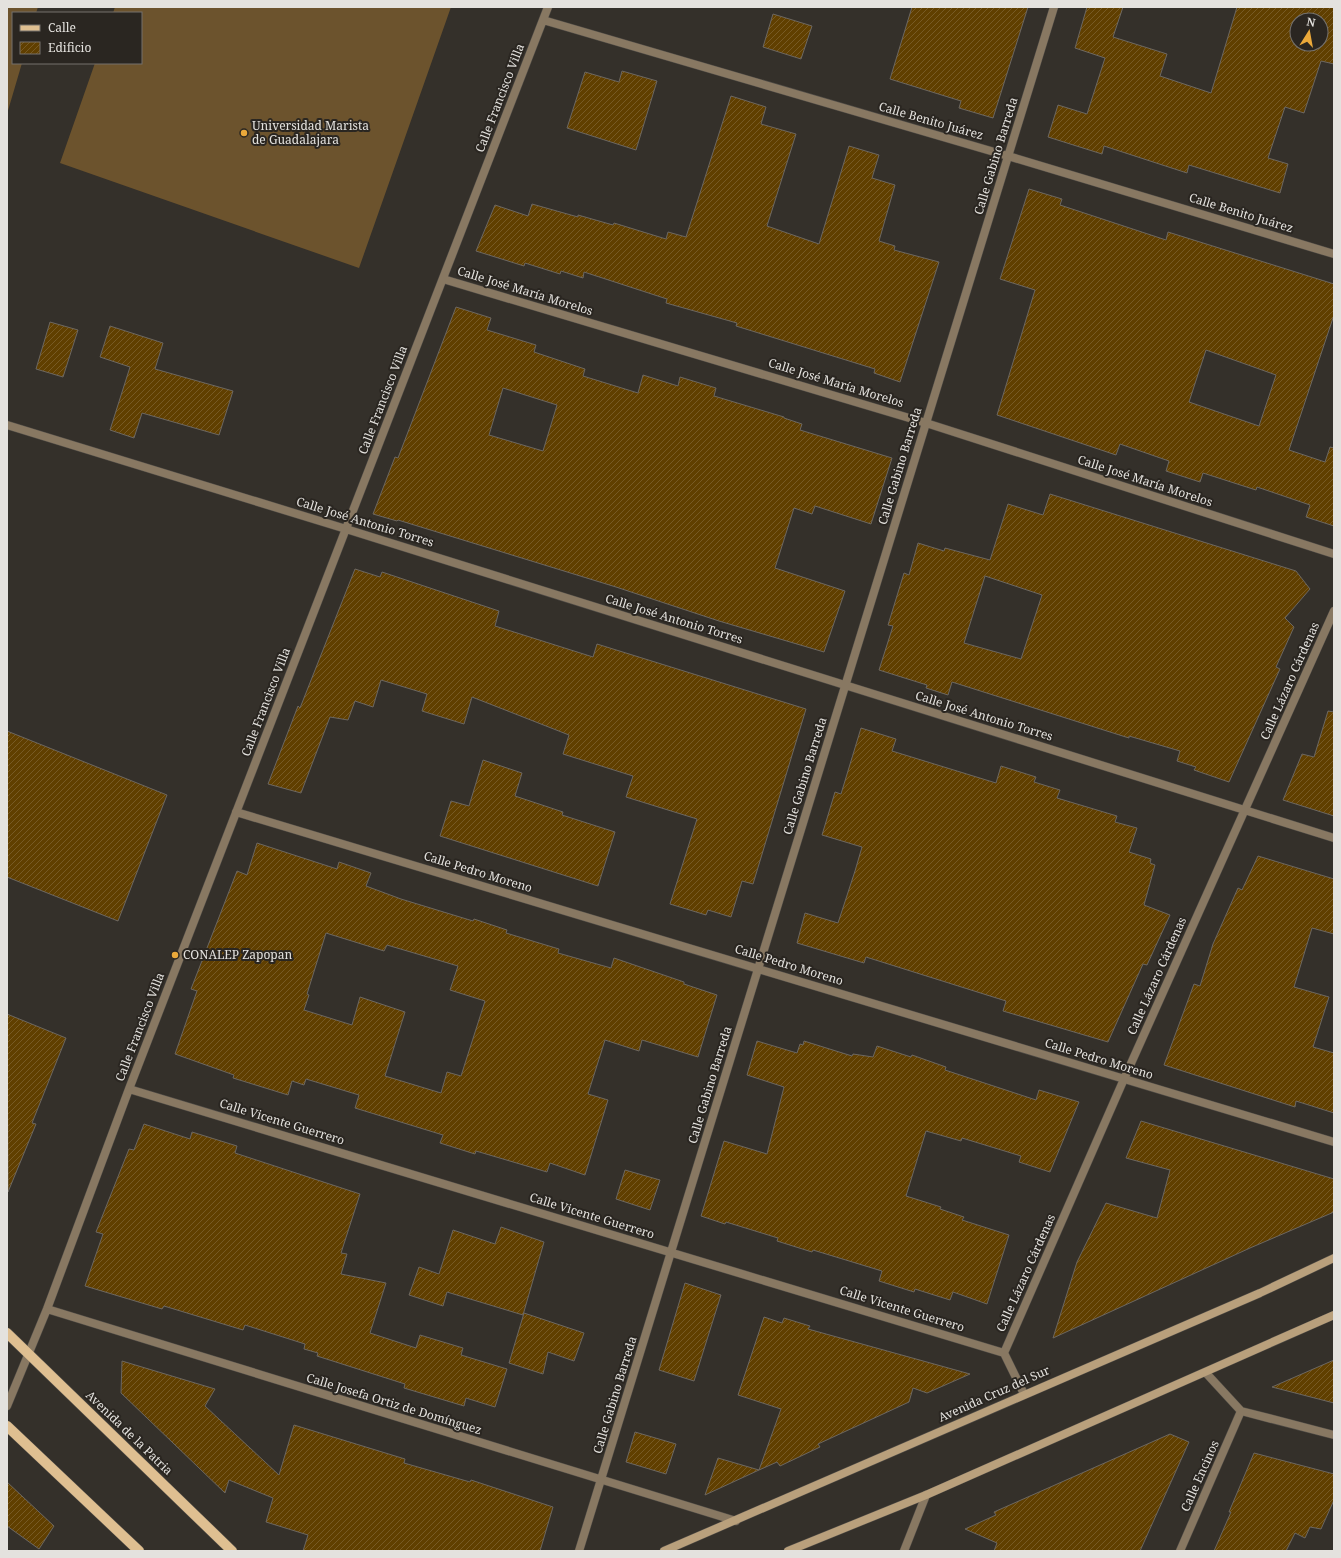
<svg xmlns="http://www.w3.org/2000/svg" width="1341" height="1558" viewBox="0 0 1341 1558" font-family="'Noto Serif',serif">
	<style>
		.grass { fill: #6c532d }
		.building { fill: url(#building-hatch); stroke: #6c6761; fill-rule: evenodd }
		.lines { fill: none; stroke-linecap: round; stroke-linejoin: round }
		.street-casing { stroke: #504c47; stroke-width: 9 }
		.secondary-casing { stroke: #504c47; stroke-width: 9 }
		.primary-casing { stroke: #504c47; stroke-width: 11 }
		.street { stroke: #887862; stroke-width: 8 }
		.secondary { stroke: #b9a07c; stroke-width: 8 }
		.primary { stroke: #dfbf91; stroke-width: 10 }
		.poi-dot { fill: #eba93a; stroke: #2a2621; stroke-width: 1.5 }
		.labels { text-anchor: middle; stroke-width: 4; stroke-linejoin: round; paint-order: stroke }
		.street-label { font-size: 12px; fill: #e4e2de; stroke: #2a2621 }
		.poi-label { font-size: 12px; fill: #e4e2de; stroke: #2a2621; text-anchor: start }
	</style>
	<defs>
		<pattern id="building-hatch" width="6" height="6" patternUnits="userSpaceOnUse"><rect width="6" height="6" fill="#603f00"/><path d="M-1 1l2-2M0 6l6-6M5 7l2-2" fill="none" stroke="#775a25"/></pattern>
	</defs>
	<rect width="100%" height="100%" fill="#34302a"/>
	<path class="grass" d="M7,7H38L36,13H13V63H22L7,114Z
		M115,7H451L359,268L60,163L95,63H141V13H113Z"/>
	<path class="building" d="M912,7H1028L993,118L959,108L961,101L890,79Z
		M1087,7H1123L1113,37L1167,54L1160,76L1211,93L1237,7H1334V64L1321,61L1304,113L1285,107L1268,158L1288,164L1280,193L1189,165L1187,173L1104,146L1102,154L1048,137L1058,105L1087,114L1105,58L1075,48ZM1297,20H1321V44H1297Z
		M773,14L812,26L801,59L763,47Z
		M622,71L657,81L636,150L567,128L585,72L619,82Z
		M731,96L766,107L761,124L796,134L767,226L819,244L849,146L879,155L872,178L895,185L879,241L895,246L894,250L939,262L900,382L874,373L875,369L736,326L737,323L666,303L667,299L584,272L583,278L561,271L560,274L525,263L524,266L476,251L495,205L528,216L532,204L578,217V215L613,225L614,223L666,239L668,232L686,237Z
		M1029,189L1062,199L1060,205L1166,240L1168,232L1334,284V315L1289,450L1325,462L1330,447L1334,448V526L1306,517L1310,505L1257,487L1256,490L1203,473L1200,482L1166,471L1169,461L1120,444L1116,455L997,415L1035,290L1000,279ZM1206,350L1276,375L1259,426L1189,402Z
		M456,307L491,318L487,330L536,345L534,352L585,369L583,376L638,393L643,375L678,386L680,377L716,388L714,396L784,417V418L802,424L800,430L892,458L871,524L815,506L812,514L794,508L775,568L845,591L824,652L719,621L616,587L398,520L397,521L373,514L395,457L398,458ZM503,388L557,405L543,451L489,435Z
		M50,322L78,330L63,377L36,369Z
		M110,326L163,343L155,369L233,391L219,435L142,413L134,438L110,430L130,367L100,357Z
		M1050,494L1296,571L1310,589L1285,618L1294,627L1276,667L1280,669L1229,782L1194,770L1196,767L1177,761L1180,751L1129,736V738L952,682L948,695L926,688L927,685L879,670L893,626L888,625L904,573L909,575L918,543L944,551L945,548L990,560L1008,504L1043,515ZM985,576L1042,595L1021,659L964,643Z
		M355,569L380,577L382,572L499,611L495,626L593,657L597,644L806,709L753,884L742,881L731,917L708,910L706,915L670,904L697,819L626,797L633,776L563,754L569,735L472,697L464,724L422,711L427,694L381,680L373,707L355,701L348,720L330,717L301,793L268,784L298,706L300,708Z
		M1328,711L1334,712V816L1283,800L1302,754L1314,757Z
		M861,728L896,739L892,751L996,783L1001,766L1036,777L1034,782L1060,790L1057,798L1117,816L1115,822L1137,828L1129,852L1151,859L1150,863L1155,865L1144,905L1170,915L1147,965L1143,964L1108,1042L1003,1011L1006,1001L866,957L864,963L797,943L805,913L838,923L855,871L862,847L822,835L835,792L841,794Z
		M7,731L167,795L118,921L7,877Z
		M483,760L522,773L515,796L563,812L562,815L615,832L598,886L440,836L451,801L469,806Z
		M257,843L337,869L339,862L371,873L366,886L401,899L473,921L474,919L507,930L506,933L559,949L558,953L611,968L614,958L684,982V984L717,995L698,1057L642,1040L639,1051L605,1040L588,1094L608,1100L585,1175L550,1163L547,1172L476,1151L475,1154L440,1143L443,1135L355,1108L359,1095L306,1079L304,1085L292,1081L288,1095L233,1078L234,1075L175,1054L197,991L191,989L237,871L247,875ZM326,933L384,951L387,945L458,966L450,990L485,1001L461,1076L447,1072L441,1093L385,1076L405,1012L360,997L352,1025L304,1010L309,995L307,994Z
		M1258,856L1334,879V934L1312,928L1294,987L1329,997L1313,1047L1334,1053V1113L1296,1101L1295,1107L1164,1065L1194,984L1200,986L1213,944L1238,888L1242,890Z
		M7,1014L66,1038L32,1123L36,1124L8,1192Z
		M757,1041L797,1053L800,1044L803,1045L804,1041L852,1056L853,1054L873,1057L877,1046L911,1057L912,1055L946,1067L945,1070L1036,1100L1039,1090L1079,1102L1050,1172L1019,1162L1021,1156L962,1138L961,1141L926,1131L906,1196L941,1207L940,1209L964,1217L962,1220L1009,1235L987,1304L953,1292L950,1300L915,1289L914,1292L879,1281L882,1271L813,1250L812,1252L777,1241L778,1238L726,1222L725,1224L701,1216L724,1141L767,1154L784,1087L747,1075Z
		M1141,1121L1334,1179V1212L1250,1248L1053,1338L1077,1262L1106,1203L1157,1218L1170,1170L1126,1158Z
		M144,1124L190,1139L192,1132L237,1146L235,1153L360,1194L341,1253L347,1254L341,1274L386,1283L370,1333L416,1348L420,1335L463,1348L461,1355L507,1369L495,1407L466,1398L464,1406L404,1388L405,1384L317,1356L318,1353L304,1349L305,1344L245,1325L243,1330L164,1306L162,1309L85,1286L103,1234L96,1232L129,1149L134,1150Z
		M625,1170L660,1180L650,1210L616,1199Z
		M501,1227L544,1242L523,1315L447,1292L443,1306L409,1295L419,1267L439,1274L453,1230L495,1244Z
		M685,1283L721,1295L694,1381L659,1370Z
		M524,1313L584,1333L574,1361L548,1352L543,1374L509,1363Z
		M764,1317L782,1323L784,1318L810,1326L808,1329L970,1374L927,1393L913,1388L909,1402L818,1444L820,1447L780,1466L777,1462L759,1470L781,1409L738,1395Z
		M1334,1360V1403L1272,1387Z
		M122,1361L215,1389L205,1406L279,1475L294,1425L405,1459L404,1463L470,1482L471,1480L553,1507L540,1551H303L308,1535L266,1522L273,1498L229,1480L225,1493L121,1393Z
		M635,1432L676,1444L666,1474L626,1462Z
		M1170,1434L1189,1442L1140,1551H994L997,1543L965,1529L996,1515L994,1512Z
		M1254,1453L1334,1474V1500L1321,1529L1310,1527L1305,1538L1295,1533L1286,1551H1214L1231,1512H1229Z
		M718,1458L759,1470L705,1495Z
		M7,1482L54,1526L39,1549L7,1526Z"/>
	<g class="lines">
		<g class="street-casing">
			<path id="street" d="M543,20L1008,156L1334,254
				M443,279L926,423L1334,554
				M7,425L346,529L1334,838
				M236,812L1334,1142
				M129,1089L1004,1353L1024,1394
				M47,1309L736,1521
				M1004,1353L1124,1079L1334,611
				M1206,1373L1241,1411
				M7,1406L47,1309L129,1089L548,7
				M1241,1411L1334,1435
				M579,1551L1054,7
				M904,1551L926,1495
				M1180,1551L1241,1411"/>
		</g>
		<g class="secondary-casing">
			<path id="secondary" d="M664,1551L1260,1293L1334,1258
				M788,1551L926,1495L1334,1315"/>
		</g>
		<g class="primary-casing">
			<path id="primary" d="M7,1333L232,1551
				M7,1426L139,1551"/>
		</g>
		<use href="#street" class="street"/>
		<use href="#secondary" class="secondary"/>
		<use href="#primary" class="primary"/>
	</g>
	<g class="poi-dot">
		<circle cx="244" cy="133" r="4"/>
		<circle cx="175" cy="955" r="4"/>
	</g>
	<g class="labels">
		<g class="street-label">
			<text transform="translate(500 98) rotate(-69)" y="4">Calle Francisco Villa</text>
			<text transform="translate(931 121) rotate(16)" y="4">Calle Benito Juárez</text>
			<text transform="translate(996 156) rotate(-73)" y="4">Calle Gabino Barreda</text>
			<text transform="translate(1241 213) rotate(17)" y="4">Calle Benito Juárez</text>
			<text transform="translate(525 291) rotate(17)" y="4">Calle José María Morelos</text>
			<text transform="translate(836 383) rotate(17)" y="4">Calle José María Morelos</text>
			<text transform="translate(383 400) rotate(-69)" y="4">Calle Francisco Villa</text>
			<text transform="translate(900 466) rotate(-73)" y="4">Calle Gabino Barreda</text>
			<text transform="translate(1145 481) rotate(18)" y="4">Calle José María Morelos</text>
			<text transform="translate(365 522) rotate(17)" y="4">Calle José Antonio Torres</text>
			<text transform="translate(674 619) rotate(17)" y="4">Calle José Antonio Torres</text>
			<text transform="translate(1290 681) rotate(-66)" y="4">Calle Lázaro Cárdenas</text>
			<text transform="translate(266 702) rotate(-69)" y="4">Calle Francisco Villa</text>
			<text transform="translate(984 716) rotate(17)" y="4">Calle José Antonio Torres</text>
			<text transform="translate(805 776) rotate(-73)" y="4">Calle Gabino Barreda</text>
			<text transform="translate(478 872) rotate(17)" y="4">Calle Pedro Moreno</text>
			<text transform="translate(789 965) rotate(17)" y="4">Calle Pedro Moreno</text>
			<text transform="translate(1157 976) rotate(-66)" y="4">Calle Lázaro Cárdenas</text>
			<text transform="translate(140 1027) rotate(-69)" y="4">Calle Francisco Villa</text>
			<text transform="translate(1099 1059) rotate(17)" y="4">Calle Pedro Moreno</text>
			<text transform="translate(710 1085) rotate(-73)" y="4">Calle Gabino Barreda</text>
			<text transform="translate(282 1122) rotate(17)" y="4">Calle Vicente Guerrero</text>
			<text transform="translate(592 1216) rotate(17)" y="4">Calle Vicente Guerrero</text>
			<text transform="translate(1026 1273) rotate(-66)" y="4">Calle Lázaro Cárdenas</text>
			<text transform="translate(902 1309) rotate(17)" y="4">Calle Vicente Guerrero</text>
			<text transform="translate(994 1394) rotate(-24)" y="4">Avenida Cruz del Sur</text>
			<text transform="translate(615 1395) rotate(-73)" y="4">Calle Gabino Barreda</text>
			<text transform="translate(394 1404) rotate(17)" y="4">Calle Josefa Ortiz de Domínguez</text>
			<text transform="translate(129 1433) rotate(44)" y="4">Avenida de la Patria</text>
			<text transform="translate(1200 1476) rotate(-66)" y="4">Calle Encinos</text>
		</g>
		<g class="poi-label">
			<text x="252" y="130">Universidad Marista<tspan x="252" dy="14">de Guadalajara</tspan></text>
			<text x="183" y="959">CONALEP Zapopan</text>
		</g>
	</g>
	<rect width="1341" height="1558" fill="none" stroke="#e4e2de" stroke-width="16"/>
	<rect x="12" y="12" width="130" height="52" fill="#2a2621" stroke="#74716d"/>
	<rect x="20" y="25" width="20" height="6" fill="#dfbf91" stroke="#74716d"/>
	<text x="48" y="32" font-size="12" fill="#e4e2de">Calle</text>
	<rect x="20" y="42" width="20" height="12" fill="url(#building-hatch)" stroke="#74716d"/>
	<text x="48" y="52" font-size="12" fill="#e4e2de">Edificio</text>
	<g transform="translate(1309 32) rotate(11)"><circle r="19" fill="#2a2621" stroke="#74716d"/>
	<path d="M0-3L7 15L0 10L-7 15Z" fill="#eba93a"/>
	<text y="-6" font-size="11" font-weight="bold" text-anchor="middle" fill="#e4e2de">N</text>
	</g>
</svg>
